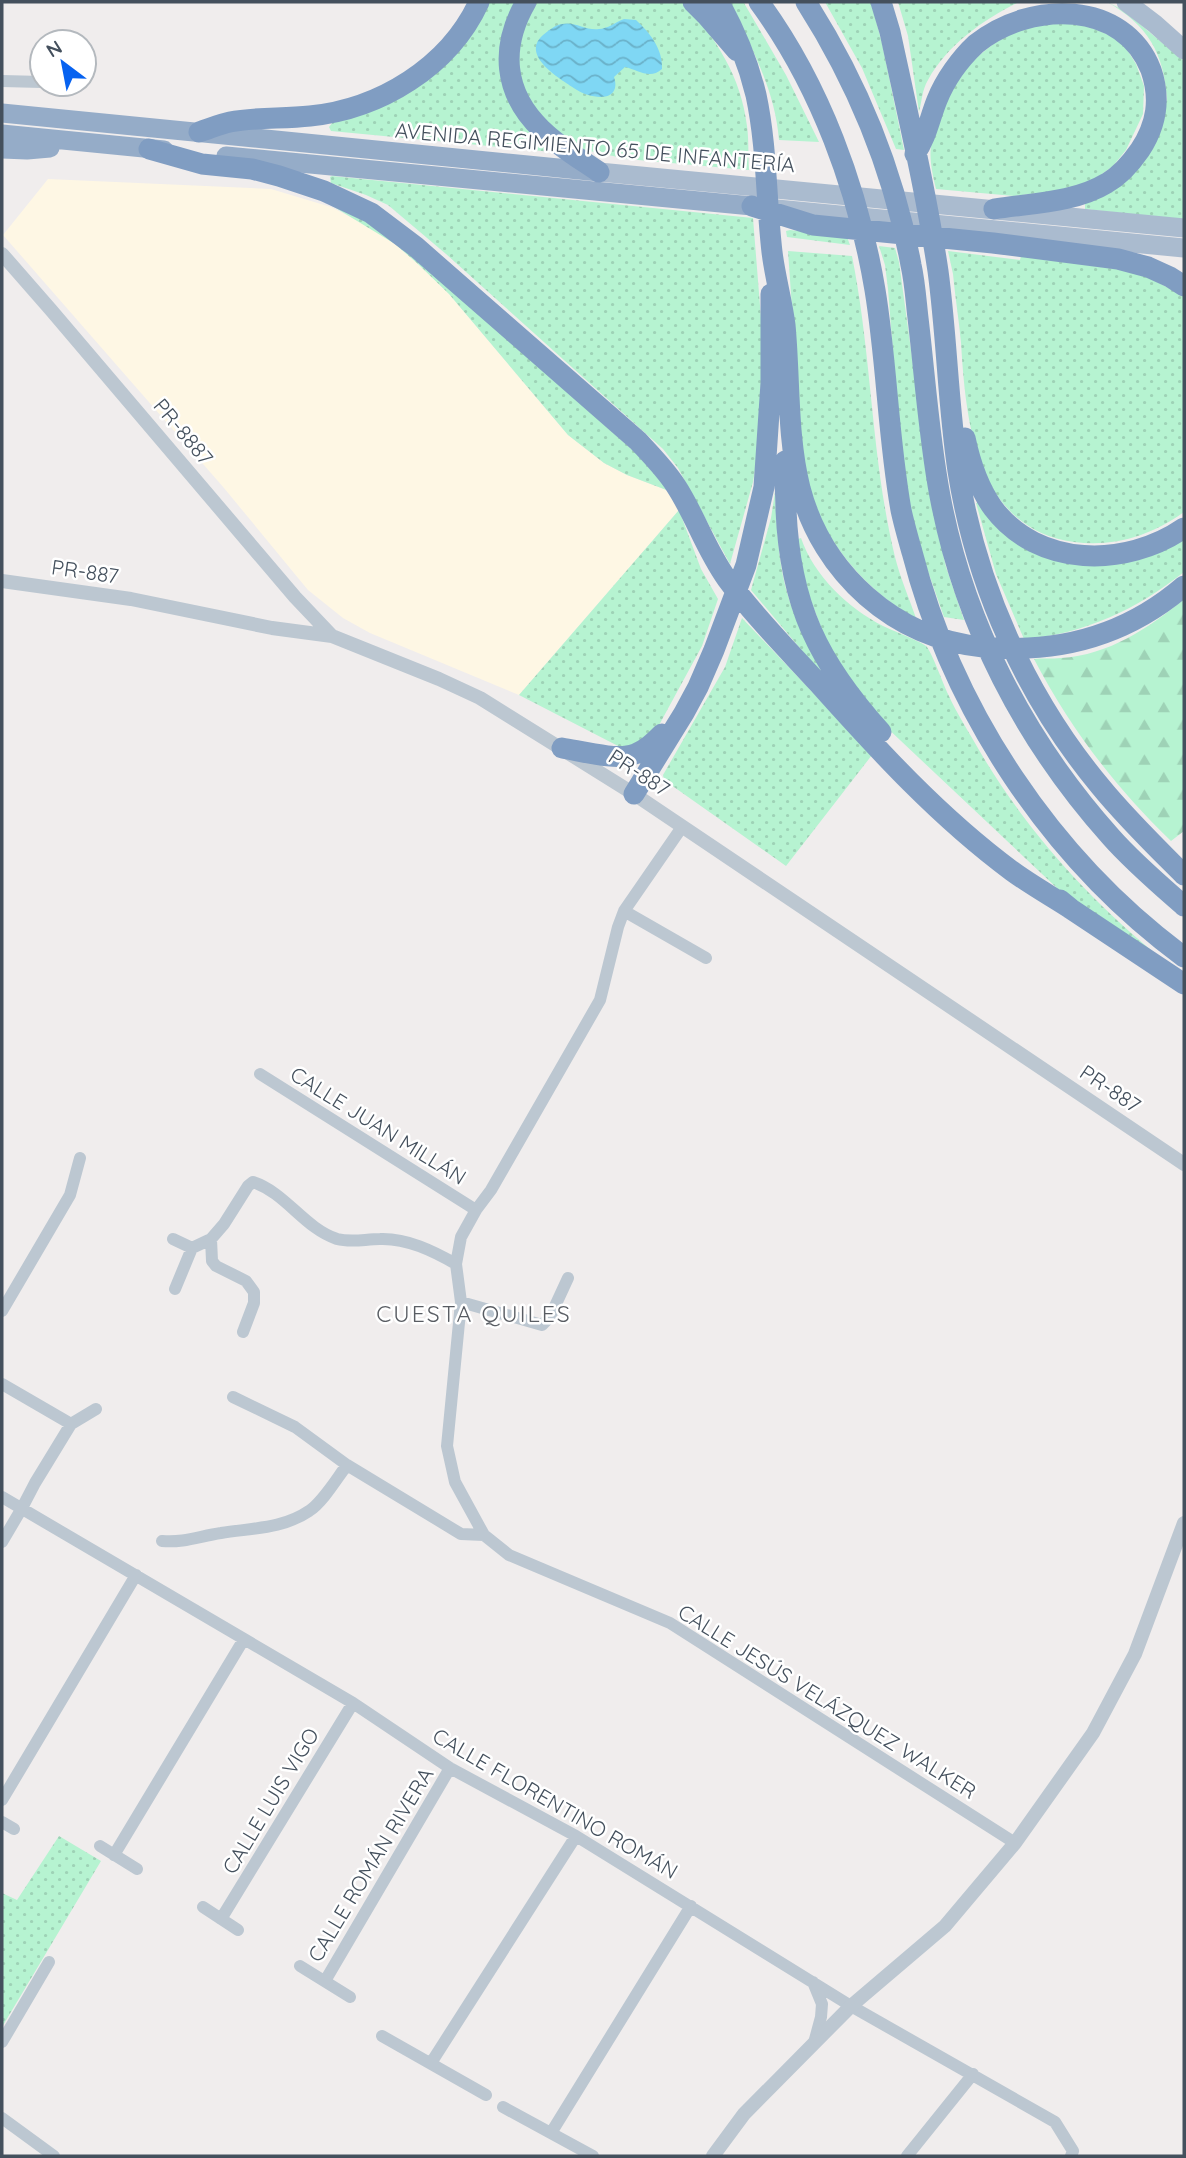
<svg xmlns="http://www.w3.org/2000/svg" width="1186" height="2158" viewBox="0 0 1186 2158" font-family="Quicksand,sans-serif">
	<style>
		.commercial { fill: #fef7e4 }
		.grass { fill: url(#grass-dots) }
		.forest { fill: url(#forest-firs) }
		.water { fill: url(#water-waves) }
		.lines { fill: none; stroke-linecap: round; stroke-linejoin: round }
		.minor { stroke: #bcc7d1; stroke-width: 12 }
		.tertiary { stroke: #bcc7d1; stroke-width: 14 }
		.primary { stroke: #aabbcf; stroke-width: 19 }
		.trunk { stroke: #95acc8; stroke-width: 19 }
		.motorway { stroke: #809dc2; stroke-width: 21 }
		.labels { text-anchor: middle; stroke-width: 5; stroke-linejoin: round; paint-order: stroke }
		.street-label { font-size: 21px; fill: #44505d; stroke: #fff }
		.neighbourhood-label { font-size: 23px; letter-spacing: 2px; fill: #595d63; stroke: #fff }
	</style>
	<defs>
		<pattern id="grass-dots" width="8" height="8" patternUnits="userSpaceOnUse" patternTransform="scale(1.75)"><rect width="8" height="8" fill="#b6f3d1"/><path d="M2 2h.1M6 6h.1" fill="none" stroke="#9ed2b6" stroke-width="1.8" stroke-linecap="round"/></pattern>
		<pattern id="forest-firs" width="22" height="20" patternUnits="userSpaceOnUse" patternTransform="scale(1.75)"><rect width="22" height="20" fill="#b6f3d1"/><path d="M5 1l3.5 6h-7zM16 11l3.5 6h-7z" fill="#9ed2b6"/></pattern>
		<pattern id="water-waves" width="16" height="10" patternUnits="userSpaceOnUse" patternTransform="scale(1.75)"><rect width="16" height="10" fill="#7fd7f4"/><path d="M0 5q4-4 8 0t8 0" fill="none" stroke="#6ab1c9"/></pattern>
	</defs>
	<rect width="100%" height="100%" fill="#f0eded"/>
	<path class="commercial" d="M48,179L271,189L331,207L368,226L395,244L418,264L449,294L568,435L604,463L627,475L669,491L679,510L519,695L370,633L343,618L308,590L224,488L3,235Z"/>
	<path class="grass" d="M488,2H515L503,31L500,50L552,152L331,131L329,127L333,122L382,102Z
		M533,2H684C716,39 741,76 747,126C749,141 748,155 749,170L627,159L585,150L566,141L530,108L515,57Z
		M729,2L744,3L786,75L819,142L779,140C775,90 751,46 729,2Z
		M825,2H871L882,43L904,150L896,149L862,68Z
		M898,2H1019C984,19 947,45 928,80C922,90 922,101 919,112L908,36Z
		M1107,2L1123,10L1184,61V220L1085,209V198L1100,192L1167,100C1164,53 1148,25 1107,2Z
		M1061,15L1121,40L1136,64L1144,86L1143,114L1126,150L1113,166L1095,179L1073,189L1014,196L936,189C933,176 929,160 931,146C937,104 963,62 1000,40C1018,29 1041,23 1061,15Z
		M332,176L753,218L761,318L762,363L757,458L753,482L730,564L678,468L663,449L446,254L388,205L366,195L331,183L330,177Z
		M311,193L380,225L637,454L669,491L627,475L604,463L568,435L449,294L418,264L395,244Z
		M790,230L847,237L850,245L787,237L786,231Z
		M879,246L895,248L899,262L932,504L946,567L964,620L944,617L924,560L909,504L902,466L888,289L885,265Z
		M788,251L852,256C872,355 871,458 895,557C900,577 909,598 916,618C865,591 823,540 808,485C799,451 799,413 797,379C794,336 791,294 788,251Z
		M948,251L1020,260L1021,256L1138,272L1184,296V512C1150,536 1115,547 1074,542C975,528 966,422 961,343C959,320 955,297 953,274Z
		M775,492C777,528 778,565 789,599C797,626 812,652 825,678L751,590L771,518Z
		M980,502L1035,553L1184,537V572C1137,609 1085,634 1024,639L996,574L976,503Z
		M679,510L701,569L718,599L702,646L658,727L648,738L631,746L620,747L519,695Z
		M801,538C814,576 848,608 883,626C891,630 922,642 926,646C931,650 944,686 948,694C957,714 969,732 979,750C1025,829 1090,901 1161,958L1058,889L883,724L830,651L802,577L798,539Z
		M742,618L872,755L786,866L664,780L663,775L725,667Z
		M59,1836L101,1861L2,2027V1893L17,1900Z"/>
	<path class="forest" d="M1184,599V831L1171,841C1115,787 1070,728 1034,659C1043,658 1052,659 1061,658C1109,655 1149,628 1184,599Z"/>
	<path class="water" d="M624,19L636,20C650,33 663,49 662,69C650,80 638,70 625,67L614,77C615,80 616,84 615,88C611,103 586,96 577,90C562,80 519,56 543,35C548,31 555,25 562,24C575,21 586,31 599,29C607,29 616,22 624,19Z"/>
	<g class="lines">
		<path class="minor" d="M2,81L42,82
			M682,827L624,911L618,927L600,1000L491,1190L476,1210L461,1237L456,1264L461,1302L447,1446L455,1482L484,1535L509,1555L670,1623L1015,1843
			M624,911L706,958
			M260,1074L476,1210
			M173,1239L192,1248
			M211,1239L212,1261L216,1266L246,1281L254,1292V1303L243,1332
			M175,1289L192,1248L211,1239L224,1224L248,1186L253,1182C286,1193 304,1228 337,1239C352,1243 365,1239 380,1239C407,1238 433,1251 456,1264
			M461,1302L542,1325L550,1317L568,1278
			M2,1311L70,1195L80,1158
			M2,1384L71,1424
			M233,1397L295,1427L347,1465L461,1534L484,1535
			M2,1497L353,1703L450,1768L576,1836L851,2006L1055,2122L1073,2151L1071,2156
			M162,1541C184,1543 200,1536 221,1533C251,1528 283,1529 309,1511C323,1502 337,1478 347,1465
			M2,1542L22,1508L35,1483L71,1424L96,1409
			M2,1800L136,1575
			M2,1822L14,1829
			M100,1846L137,1869
			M114,1855L244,1639
			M203,1907L238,1930
			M221,1919L353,1703
			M300,1966L350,1997
			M325,1981L450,1768
			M813,1982L822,2004L821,2017L814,2043
			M382,2036L486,2095
			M2,2042L49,1962
			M431,2063L576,1836
			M503,2107L593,2156
			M2,2118L54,2156
			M551,2133L691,1906
			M907,2156L973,2074"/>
		<path class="tertiary" d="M2,254L51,310L295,597L332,636
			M2,581L131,599L272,628L332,636L439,679L480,698L634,794L1184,1164
			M713,2156L744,2114L851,2006L945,1926L1015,1843L1093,1733L1135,1654L1184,1523"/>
		<path class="primary" d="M1126,2L1155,24L1184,50
			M599,172L1184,228
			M777,209L1184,248"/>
		<path class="trunk" d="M2,113L599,172
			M2,134L164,150
			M2,149L27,150L50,148
			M226,156L752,206"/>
		<path class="motorway" d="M526,2C500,47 503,93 542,130C558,146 580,159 599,172
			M693,2L706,15L737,51
			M719,2C735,31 748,62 756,95C767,146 766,200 772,252C775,277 782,301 785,325C790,378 787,437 800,488C822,573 895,639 983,647C1058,654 1127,635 1184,586
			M759,2C820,85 858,189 875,290C887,363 888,437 901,510C904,524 908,538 912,552C953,711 1051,859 1184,957
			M806,2C857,82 894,172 911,265C915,283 916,301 918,318C925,377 929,438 940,496C964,624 1025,741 1111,837C1133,862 1159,884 1184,906
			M881,2L890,32C907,111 926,191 938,271C947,338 948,405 958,471C976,586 1026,697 1100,786C1126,818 1155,846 1184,875
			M199,132C209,129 220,124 230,122C255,117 283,119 310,116C380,109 449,67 479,2
			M149,149L202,164L252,169L279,176L324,191L371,213L416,247L638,441C651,455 665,469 676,486C695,515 706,550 727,579C754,616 787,649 818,683C878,750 939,817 1012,871C1031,885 1051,896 1071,909
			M915,154C927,136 929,120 937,100C945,80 960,59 976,44C1031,0 1124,0 1151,70C1161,99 1157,124 1140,150C1131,163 1121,175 1107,183C1074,203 1031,203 994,209
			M752,206L813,225L993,243L1118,259L1148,267L1170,277L1184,286
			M965,438C970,462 978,487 993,508C1038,568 1126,568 1184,528
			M785,461C784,477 786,494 786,510C790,605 818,662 881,732
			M562,748C581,751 617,761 635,754C646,750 654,742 662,734
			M634,794L684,713L698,687L714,650L746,565L764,487L771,383V294
			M1060,900L1071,909L1184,984"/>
	</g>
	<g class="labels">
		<g class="street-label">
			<text transform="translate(595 148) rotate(5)" y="7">AVENIDA REGIMIENTO 65 DE INFANTERÍA</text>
			<text transform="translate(183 432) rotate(50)" y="7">PR-8887</text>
			<text transform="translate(85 572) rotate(8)" y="7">PR-887</text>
			<text transform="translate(639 773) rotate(33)" y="7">PR-887</text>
			<text transform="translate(1110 1089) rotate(34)" y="7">PR-887</text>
			<text transform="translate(378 1126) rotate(32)" y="7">CALLE JUAN MILLÁN</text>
			<text transform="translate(827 1702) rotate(32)" y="7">CALLE JESÚS VELÁZQUEZ WALKER</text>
			<text transform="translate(271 1801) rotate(-59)" y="7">CALLE LUIS VIGO</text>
			<text transform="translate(555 1804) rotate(30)" y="7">CALLE FLORENTINO ROMÁN</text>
			<text transform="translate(371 1865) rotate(-59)" y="7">CALLE ROMÁN RIVERA</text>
		</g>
		<g class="neighbourhood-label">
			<text x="474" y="1322">CUESTA QUILES</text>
		</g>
	</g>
	<rect width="1186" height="2158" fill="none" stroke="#44505d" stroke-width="7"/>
	<g transform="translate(63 63) rotate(328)"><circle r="33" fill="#ffffff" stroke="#b4b9be" stroke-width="2"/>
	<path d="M0-5L12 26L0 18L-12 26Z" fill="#0762f0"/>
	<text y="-10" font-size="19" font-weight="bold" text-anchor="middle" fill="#44505d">N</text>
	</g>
</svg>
